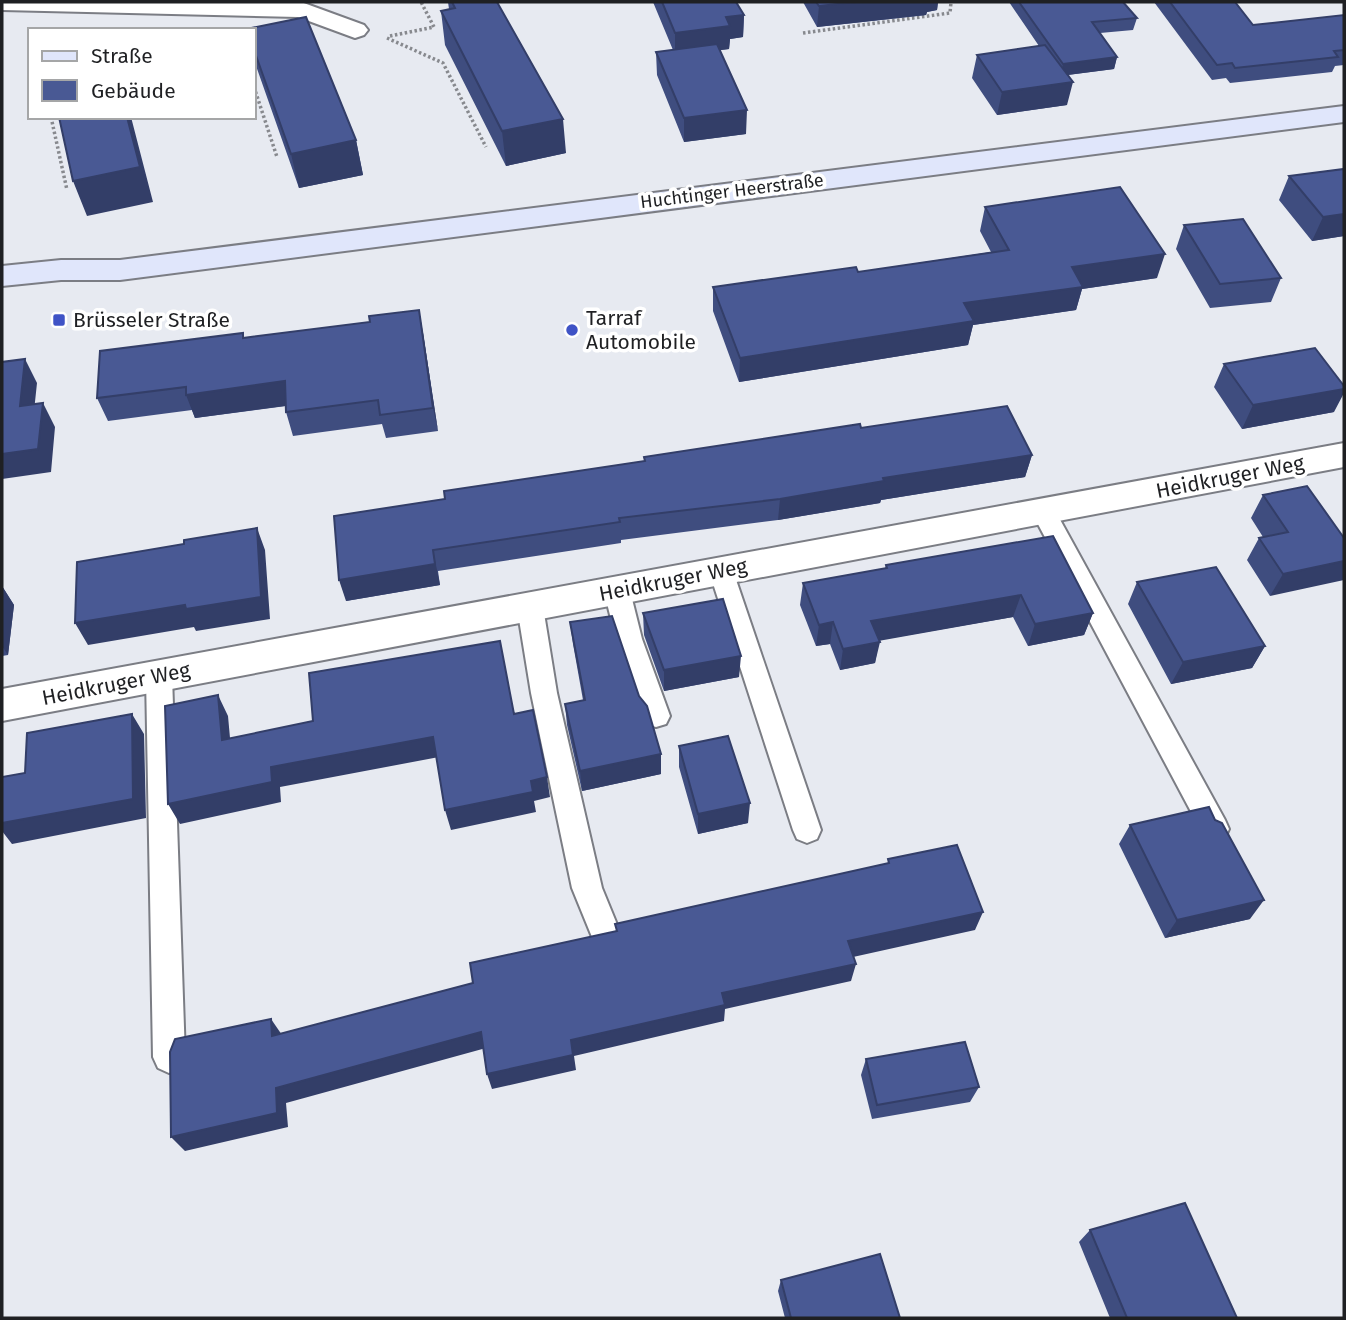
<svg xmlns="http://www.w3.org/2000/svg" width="1346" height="1320" viewBox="0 0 1346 1320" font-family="'Fira Sans',sans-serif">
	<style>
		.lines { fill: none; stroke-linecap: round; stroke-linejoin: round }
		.lane-casing { stroke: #7b7d84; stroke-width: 4 }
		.street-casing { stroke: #7b7d84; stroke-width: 4 }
		.secondary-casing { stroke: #7b7d84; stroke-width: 4 }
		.path { stroke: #87898e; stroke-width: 3.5; stroke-dasharray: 2.5 2.5; stroke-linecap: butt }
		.lane { fill: #fff; fill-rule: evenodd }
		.street { fill: #fff; fill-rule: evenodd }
		.secondary { fill: #e0e6fb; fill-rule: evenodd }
		.wall { fill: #3f4d7f }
		.shaded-wall { fill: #333e68 }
		.building { fill: #495994; stroke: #333e68; stroke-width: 2 }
		.poi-dot { fill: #3f53c6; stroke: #fff; stroke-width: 2.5 }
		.labels { text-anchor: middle; stroke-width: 7; stroke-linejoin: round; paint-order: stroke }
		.far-street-label { font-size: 18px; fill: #1f2023; stroke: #fff }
		.poi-label { font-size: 21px; fill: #1f2023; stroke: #fff; text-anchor: start }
		.street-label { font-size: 21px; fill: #1f2023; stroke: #fff }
	</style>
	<rect width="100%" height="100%" fill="#e7eaf1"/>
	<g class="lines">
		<g class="lane-casing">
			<path id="lane" d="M1043,502L1052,505L1225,820L1229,829L1225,838L1215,842L1205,838L1031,511L1034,505Z
				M721,561L730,564L733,571L821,830L817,839L807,843L797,839L793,830L709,571L712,564Z
				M617,581L626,584L630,591L642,639L670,716L666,724L656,727L646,724L642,716L616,639L604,591L608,584Z
				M530,597L539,600L543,607L557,693L602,888L618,927L614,937L603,941L592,937L572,888L531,693L517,607L521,600Z
				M159,665L168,668L172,676L185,1057L180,1068L169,1073L158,1068L153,1057L146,676L150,668Z"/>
		</g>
		<g class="street-casing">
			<path id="street" d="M2,2H301L364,25L368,30L364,35L355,38L298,17L2,10Z
				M1344,443V467L2,721V689Z"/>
		</g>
		<g class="secondary-casing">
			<path id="secondary" d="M1344,106V122L120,280H61L2,286V266L61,260H120Z"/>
		</g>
		<path class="path" d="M803,33L950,13L951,2
			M390,36L434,27L421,2
			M387,38L443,63L486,147
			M254,87L277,157
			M51,117L67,190"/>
		<use href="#lane" class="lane"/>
		<use href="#street" class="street"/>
		<use href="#secondary" class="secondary"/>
	</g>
	<path class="wall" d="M448,2H497L566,153L506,166L445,45L441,11L449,9Z
		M653,2H736L744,15L743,37L730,39L729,49L720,50L746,134L684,142L657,75L656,52L673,50Z
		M803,2H938L937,10L927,12L926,15L817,27Z
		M1009,2H1123L1137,18L1133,30L1100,33L1117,57L1114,69L1067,75V105L997,115L972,78L977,55L1039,46Z
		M1154,2H1235L1253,25L1344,15V65L1335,66L1332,72L1230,83L1226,78L1212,80Z
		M254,30L356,140L363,175L299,188L255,63L254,58Z
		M1289,176L1344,236L1312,241L1279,200Z
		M985,207L1157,278L1082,289L1076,310L973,325L968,345L739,382L713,311V287L858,272L991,252L980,231Z
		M1184,225L1281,278L1271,302L1210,308L1176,249Z
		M243,333L244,338L423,333L438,431L386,438L382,424L293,436L286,412V406L195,418L192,410L108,421L97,398Z
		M1224,364L1334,412L1242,429L1214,387Z
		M861,428L1032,455L1025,477L881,500L880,503L778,520L621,540V543L438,571L440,585L346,601L445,499L644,462V457Z
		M1263,495L1344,538L1270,596L1247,560L1259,538L1263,537L1251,518Z
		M1053,536L1093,613L1084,635L1028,646L1013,617L879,640L875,663L840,670L830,644L816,646L800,605L803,583L885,569L886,565Z
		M1137,582L1265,646L1252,668L1171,684L1128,604Z
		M2,586L14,605L8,655L2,656Z
		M643,613L739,677L664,691L644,635Z
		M570,622L661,774L582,791L567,725L565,704L583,700L573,644Z
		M679,746L748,823L698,834L679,767Z
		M1130,825L1250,919L1165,938L1119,844Z
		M866,1059L979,1087L970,1102L872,1119L861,1075Z
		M1090,1230L1237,1318H1110L1079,1242Z
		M781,1280L900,1318H785L778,1291Z"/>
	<path class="shaded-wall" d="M856,2H938L937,10L927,12L926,15L817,27L819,6Z
		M744,15L743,37L730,39L729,49L675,56V33L726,17Z
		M1117,57L1114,69L1060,76L1063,64Z
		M1073,82L1067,105L997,115L1002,92Z
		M747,110L746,134L684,142V118Z
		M127,117H131L153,202L87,216L73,181Z
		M563,119L566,153L506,166L502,131Z
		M356,140L363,175L299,188L291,154Z
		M1344,214V236L1312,241L1323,217Z
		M1165,254L1157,278L1082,289L1076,310L973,325L968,345L739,382L740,358L964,303L1072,267Z
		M419,310L423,333L438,431L433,408Z
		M25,359L37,383L32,430L20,406Z
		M285,381L292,405L195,418L186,395Z
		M1344,389V393L1334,412L1242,429L1253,405Z
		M43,403L55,427L51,472L2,479V454Z
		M1032,455L1025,477L881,500L880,503L778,520L780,499L883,478Z
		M257,528L265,550L270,619L196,631L194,627L88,645L75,623Z
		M433,550L440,585L346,601L339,580Z
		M1344,561V580L1270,596L1283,574Z
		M2,586L14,605L8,655L2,646Z
		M1021,595L1013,617L867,643L871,621Z
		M1093,613L1084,635L1028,646L1035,624Z
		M833,622L830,644L816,646L819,625Z
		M880,642L875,663L840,670L843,649Z
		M1265,646L1252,668L1171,684L1183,662Z
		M741,656L739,677L664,691V670Z
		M218,695L228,716L232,760L222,740Z
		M132,714L144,734L146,818L12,844L2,831V823Z
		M433,737L439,757L280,787L281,802L180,824L168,804L271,767Z
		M661,754V774L582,791L580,771Z
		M547,777L550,797L534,801L536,812L451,830L445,810L531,781Z
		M750,803L748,823L698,834V814Z
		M1264,900L1250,919L1165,938L1177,920Z
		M983,912L975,930L844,959L848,941Z
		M856,964L851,981L725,1009L724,1021L574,1056L576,1070L492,1089L487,1074L571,1040L722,993Z
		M271,1019L282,1035L272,1036Z
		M481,1032L486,1048L286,1103L288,1127L185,1151L171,1137L276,1088Z"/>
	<path class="building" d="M452,2H497L563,119L502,131L441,11L455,8Z
		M662,2H736L744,15L726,17L730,26L675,33Z
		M816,2H856L819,6Z
		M1019,2H1123L1137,18L1092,22L1117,57L1063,64Z
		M1170,2H1235L1253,25L1344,15V50L1334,51L1338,57L1235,68L1232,63L1217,65Z
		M306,17L356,140L291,154L254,50V30H246V29Z
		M717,44L747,110L684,118L656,52Z
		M1045,45L1073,82L1002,92L977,55Z
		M59,117H127L140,167L73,181Z
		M1344,169V214L1323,217L1289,176Z
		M1120,187L1165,254L1072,267L1083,287L964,303L974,321L740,358L713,287L856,267L858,272L1009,250L985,207Z
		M1243,219L1281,278L1220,284L1184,225Z
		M419,310L433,408L380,415L378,400L286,412L285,381L186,395V387L97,398L100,351L243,333V338L370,322L369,316Z
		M1315,348L1344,386V389L1253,405L1224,364Z
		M25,359L20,406L43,403L38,449L2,454V362Z
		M1007,406L1032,455L883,478L884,481L780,499L619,518L620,522L433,550L435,564L339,580L334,516L445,499L444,491L645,461L644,457L860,424L861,428Z
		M1307,486L1344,538V561L1283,574L1259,538L1288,532L1263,495Z
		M257,528L261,597L186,609L185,605L75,623L77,562L184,544V540Z
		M1053,536L1093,613L1035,624L1021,595L871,621L880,642L843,649L833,622L819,625L803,583L887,568L886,565Z
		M1216,567L1265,646L1183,662L1137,582Z
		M723,599L741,656L664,670L643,613Z
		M612,616L639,696L647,706L661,754L580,771L565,704L585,700L570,622Z
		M500,641L514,714L533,710L547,777L531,781L533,792L445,810L433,737L271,767L272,782L168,804L165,706L218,695L222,740L313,721L309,673Z
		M132,714L133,799L2,823V777L25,773L27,733Z
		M728,736L750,803L698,814L679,746Z
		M1209,807L1215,820L1222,823L1264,900L1177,920L1130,825Z
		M957,845L983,912L848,941L856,964L722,993L725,1005L571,1040L573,1055L487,1074L481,1032L276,1088L277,1113L171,1137L170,1052L175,1039L271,1019L272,1036L473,983L470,963L617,931L615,924L889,863L888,859Z
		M965,1042L979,1087L877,1105L866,1059Z
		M1185,1203L1237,1318H1127L1090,1230Z
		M880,1254L900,1318H791L781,1280Z"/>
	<g class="poi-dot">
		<rect x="52" y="313" width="14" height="14" rx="3.5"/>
		<circle cx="572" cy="330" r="7"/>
	</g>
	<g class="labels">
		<g class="far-street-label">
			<text transform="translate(732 191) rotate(-7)" y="6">Huchtinger Heerstraße</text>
		</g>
		<g class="poi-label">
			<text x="586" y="325">Tarraf<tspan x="586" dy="24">Automobile</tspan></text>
			<text x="73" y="327">Brüsseler Straße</text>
		</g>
		<g class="street-label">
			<text transform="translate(1230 477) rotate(-11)" y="7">Heidkruger Weg</text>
			<text transform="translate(673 580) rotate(-11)" y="7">Heidkruger Weg</text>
			<text transform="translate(116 684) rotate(-11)" y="7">Heidkruger Weg</text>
		</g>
	</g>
	<rect width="1346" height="1320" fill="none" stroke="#1f2023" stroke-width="7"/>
	<rect x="28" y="28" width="228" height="91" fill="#ffffff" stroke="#a5a6a7" stroke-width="2"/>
	<rect x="42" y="51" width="35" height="10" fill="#e0e6fb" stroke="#a5a6a7" stroke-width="2"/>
	<text x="91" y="63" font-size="21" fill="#1f2023">Straße</text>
	<rect x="42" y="80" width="35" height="21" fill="#495994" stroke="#a5a6a7" stroke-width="2"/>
	<text x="91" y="98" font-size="21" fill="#1f2023">Gebäude</text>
</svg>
